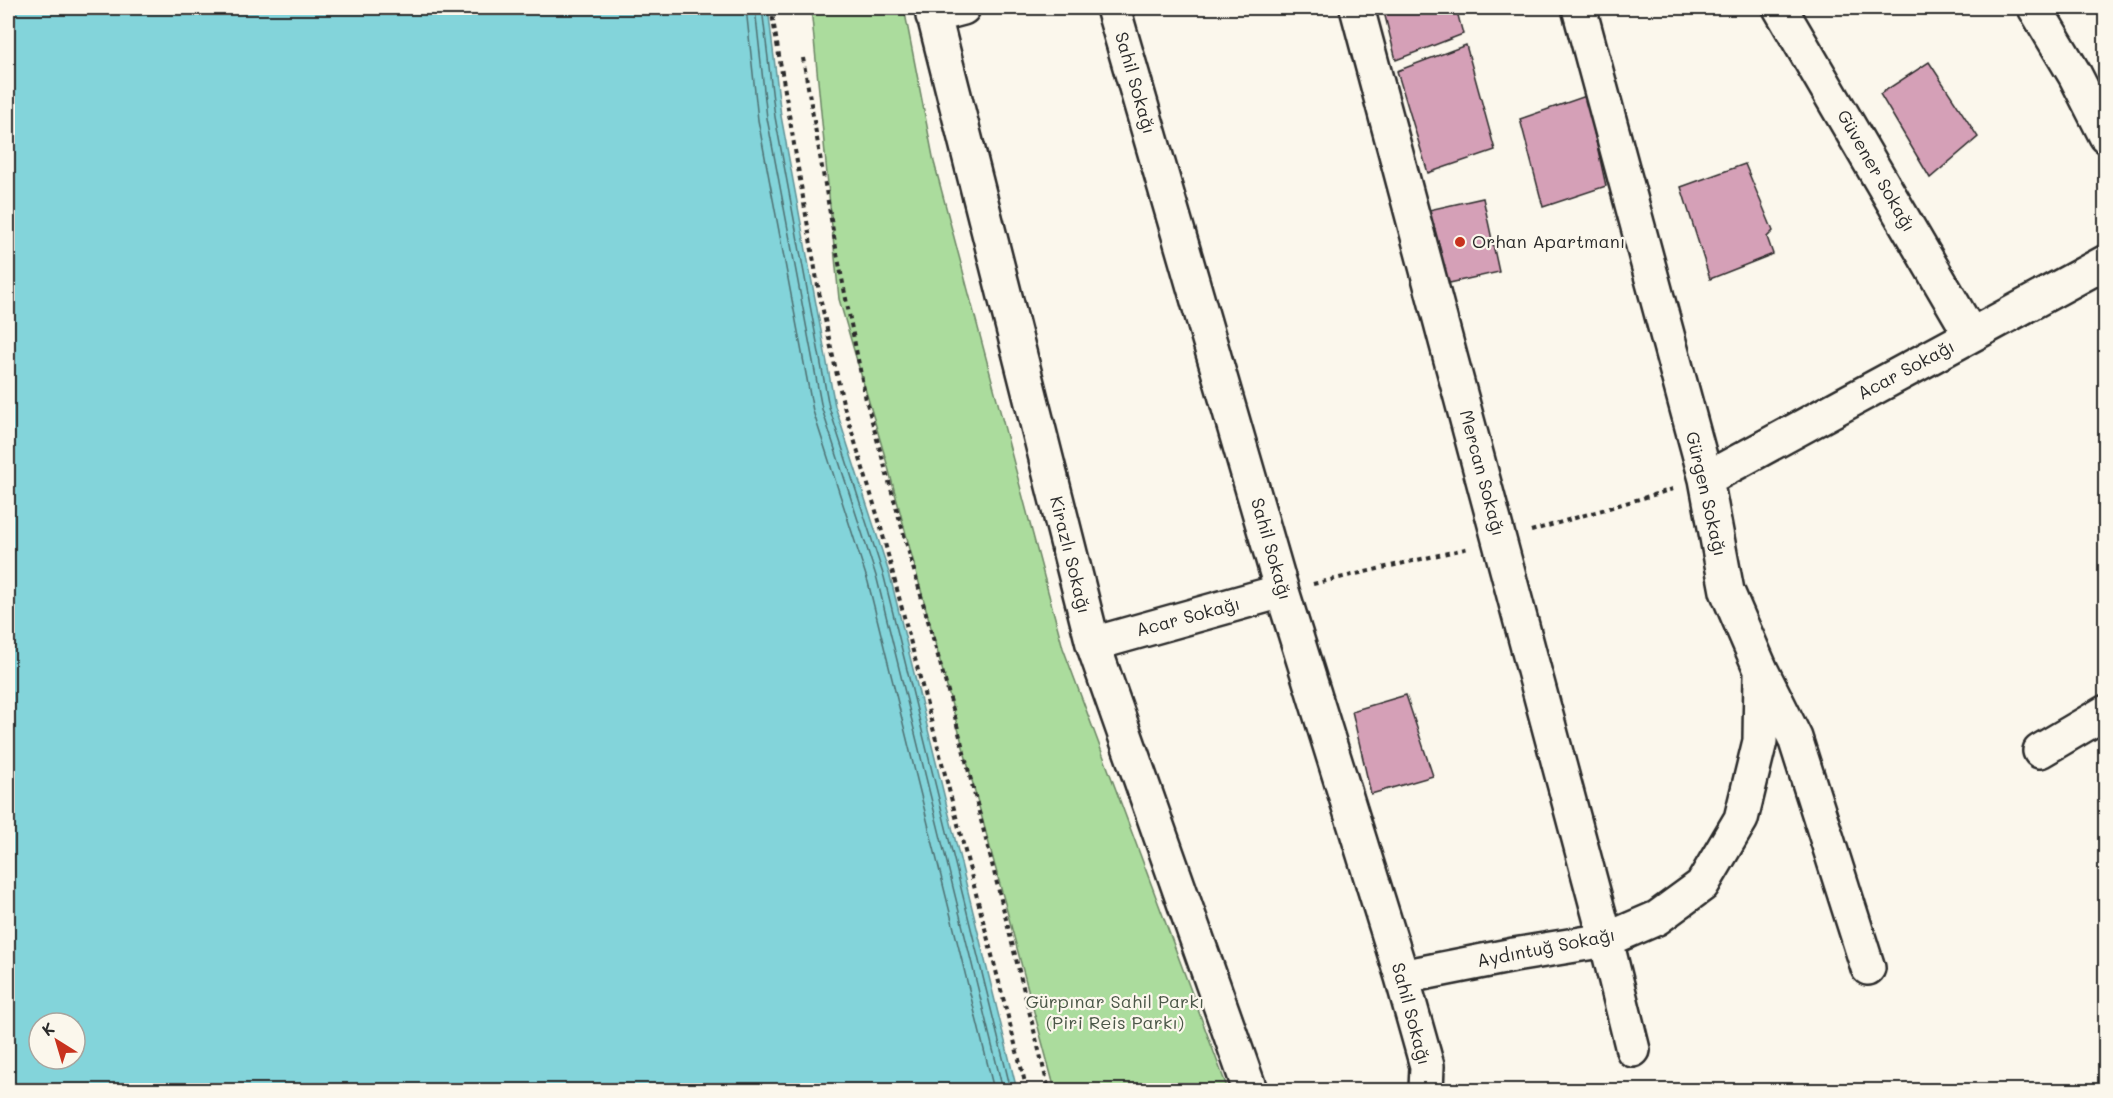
<svg xmlns="http://www.w3.org/2000/svg" width="2113" height="1098" viewBox="0 0 2113 1098" font-family="Mali,sans-serif">
	<style>
		.green { fill: #abdc9d; stroke: #6b8464; stroke-width: 1.5 }
		.water { fill: #83d4da; stroke: #609094; stroke-width: 1.5; fill-rule: evenodd }
		.lines { fill: none; stroke-linecap: round; stroke-linejoin: round }
		.shore { stroke: #4e6f71; stroke-width: 1.5 }
		.building { fill: #d5a0b7; stroke: #2b2b2b; stroke-width: 1.5 }
		.street-casing { stroke: #2b2b2b; stroke-width: 38 }
		.path { stroke: #2b2b2b; stroke-width: 4; stroke-dasharray: 4.5 4.5; stroke-linecap: butt }
		.street { stroke: #fbf7ec; stroke-width: 33 }
		.poi-dot { fill: #c8321e; stroke: #fbf7ec; stroke-width: 2 }
		.labels { text-anchor: middle; stroke-width: 4.5; stroke-linejoin: round; paint-order: stroke }
		.street-label { font-size: 18px; fill: #2b2b2b; stroke: #fbf7ec }
		.poi-label { font-size: 18px; fill: #2b2b2b; stroke: #fbf7ec; text-anchor: start }
		.park-label { font-size: 18px; fill: #4b5748; stroke: #fbf7ec }
	</style>
	<rect width="100%" height="100%" fill="#fbf7ec"/>
	<filter id="ink" filterUnits="userSpaceOnUse"><feTurbulence type="fractalNoise" baseFrequency=".0167" numOctaves="2"/><feDisplacementMap in="SourceGraphic" scale="12" xChannelSelector="R" yChannelSelector="G"/><feConvolveMatrix kernelMatrix="1 2 1 2 8 2 1 2 1" color-interpolation-filters="sRGB"/></filter>
	<g filter="url(#ink)">
		<path class="green" d="M811,8H904L934,162L1063,648L1228,1090H1055L888,467L839,299Z"/>
		<path class="water" d="M8,8H768L781,116L835,406L890,576L1017,1090H8ZM39,1023H75V1059H39Z"/>
		<g class="lines">
			<path class="shore" d="M746,8L758,120L813,411L868,582L994,1090
				M755,8L767,118L822,409L877,579L1003,1090
				M762,8L775,117L829,407L884,577L1011,1090"/>
		</g>
		<path class="building" d="M1383,8H1456L1463,34L1396,60Z
			M1466,45L1495,150L1428,173L1397,71Z
			M1929,62L1978,137L1930,178L1880,94Z
			M1586,96L1606,186L1543,207L1520,119Z
			M1745,164L1773,231L1767,237L1773,254L1710,279L1681,187Z
			M1483,198L1499,272L1436,286L1420,212Z
			M1406,695L1433,776L1371,794L1352,711Z"/>
		<g class="lines">
			<g class="street-casing">
				<path id="street" d="M932,8L1093,644L1250,1090
					M1113,8L1282,591L1402,977L1427,1066L1426,1090
					M1357,8L1606,940L1633,1050
					M1579,8L1706,479L1727,591L1761,670L1795,738L1868,968
					M1780,8L1971,335
					M2035,8L2075,75L2106,136
					M933,16L963,8
					M1706,479L2106,262
					M1093,644L1282,591
					M2040,751L2106,712
					M1402,977L1514,955L1606,940L1657,918L1702,885L1741,819L1760,741L1761,675"/>
			</g>
			<path class="path" d="M771,8L819,292L843,403L880,524L1027,1090
				M803,58L836,248L866,400L954,713L1049,1090
				M1531,531L1673,489
				M1313,584L1469,548"/>
			<use href="#street" class="street"/>
		</g>
	</g>
	<circle class="poi-dot" cx="1460" cy="242" r="6"/>
	<g class="labels">
		<g class="street-label">
			<text transform="translate(1135 83) rotate(74)" y="6">Sahil Sokağı</text>
			<text transform="translate(1876 171) rotate(60)" y="6">Güvener Sokağı</text>
			<text transform="translate(1906 370) rotate(-28)" y="6">Acar Sokağı</text>
			<text transform="translate(1482 473) rotate(75)" y="6">Mercan Sokağı</text>
			<text transform="translate(1706 494) rotate(77)" y="6">Gürgen Sokağı</text>
			<text transform="translate(1271 549) rotate(74)" y="6">Sahil Sokağı</text>
			<text transform="translate(1070 555) rotate(76)" y="6">Kirazlı Sokağı</text>
			<text transform="translate(1188 617) rotate(-15)" y="6">Acar Sokağı</text>
			<text transform="translate(1546 948) rotate(-11)" y="6">Aydıntuğ Sokağı</text>
			<text transform="translate(1411 1014) rotate(75)" y="6">Sahil Sokağı</text>
		</g>
		<g class="poi-label">
			<text x="1472" y="248">Orhan Apartmanı</text>
		</g>
		<g class="park-label">
			<text x="1115" y="1008">Gürpınar Sahil Parkı<tspan x="1115" dy="21">(Piri Reis Parkı)</tspan></text>
		</g>
	</g>
	<rect width="2113" height="1098" fill="none" stroke="#fbf7ec" stroke-width="30"/>
	<rect x="15" y="15" width="2083" height="1068" fill="none" stroke="#2b2b2b" stroke-width="2" filter="url(#ink)"/>
	<g transform="translate(57 1041) rotate(323)"><circle r="28" fill="#fbf7ec" stroke="#a8a59f" stroke-width="1.5"/>
	<path d="M0-4.5L10 22L0 15L-10 22Z" fill="#c8321e"/>
	<text y="-9" font-size="16" font-weight="bold" text-anchor="middle" fill="#2b2b2b">K</text>
	</g>
</svg>
